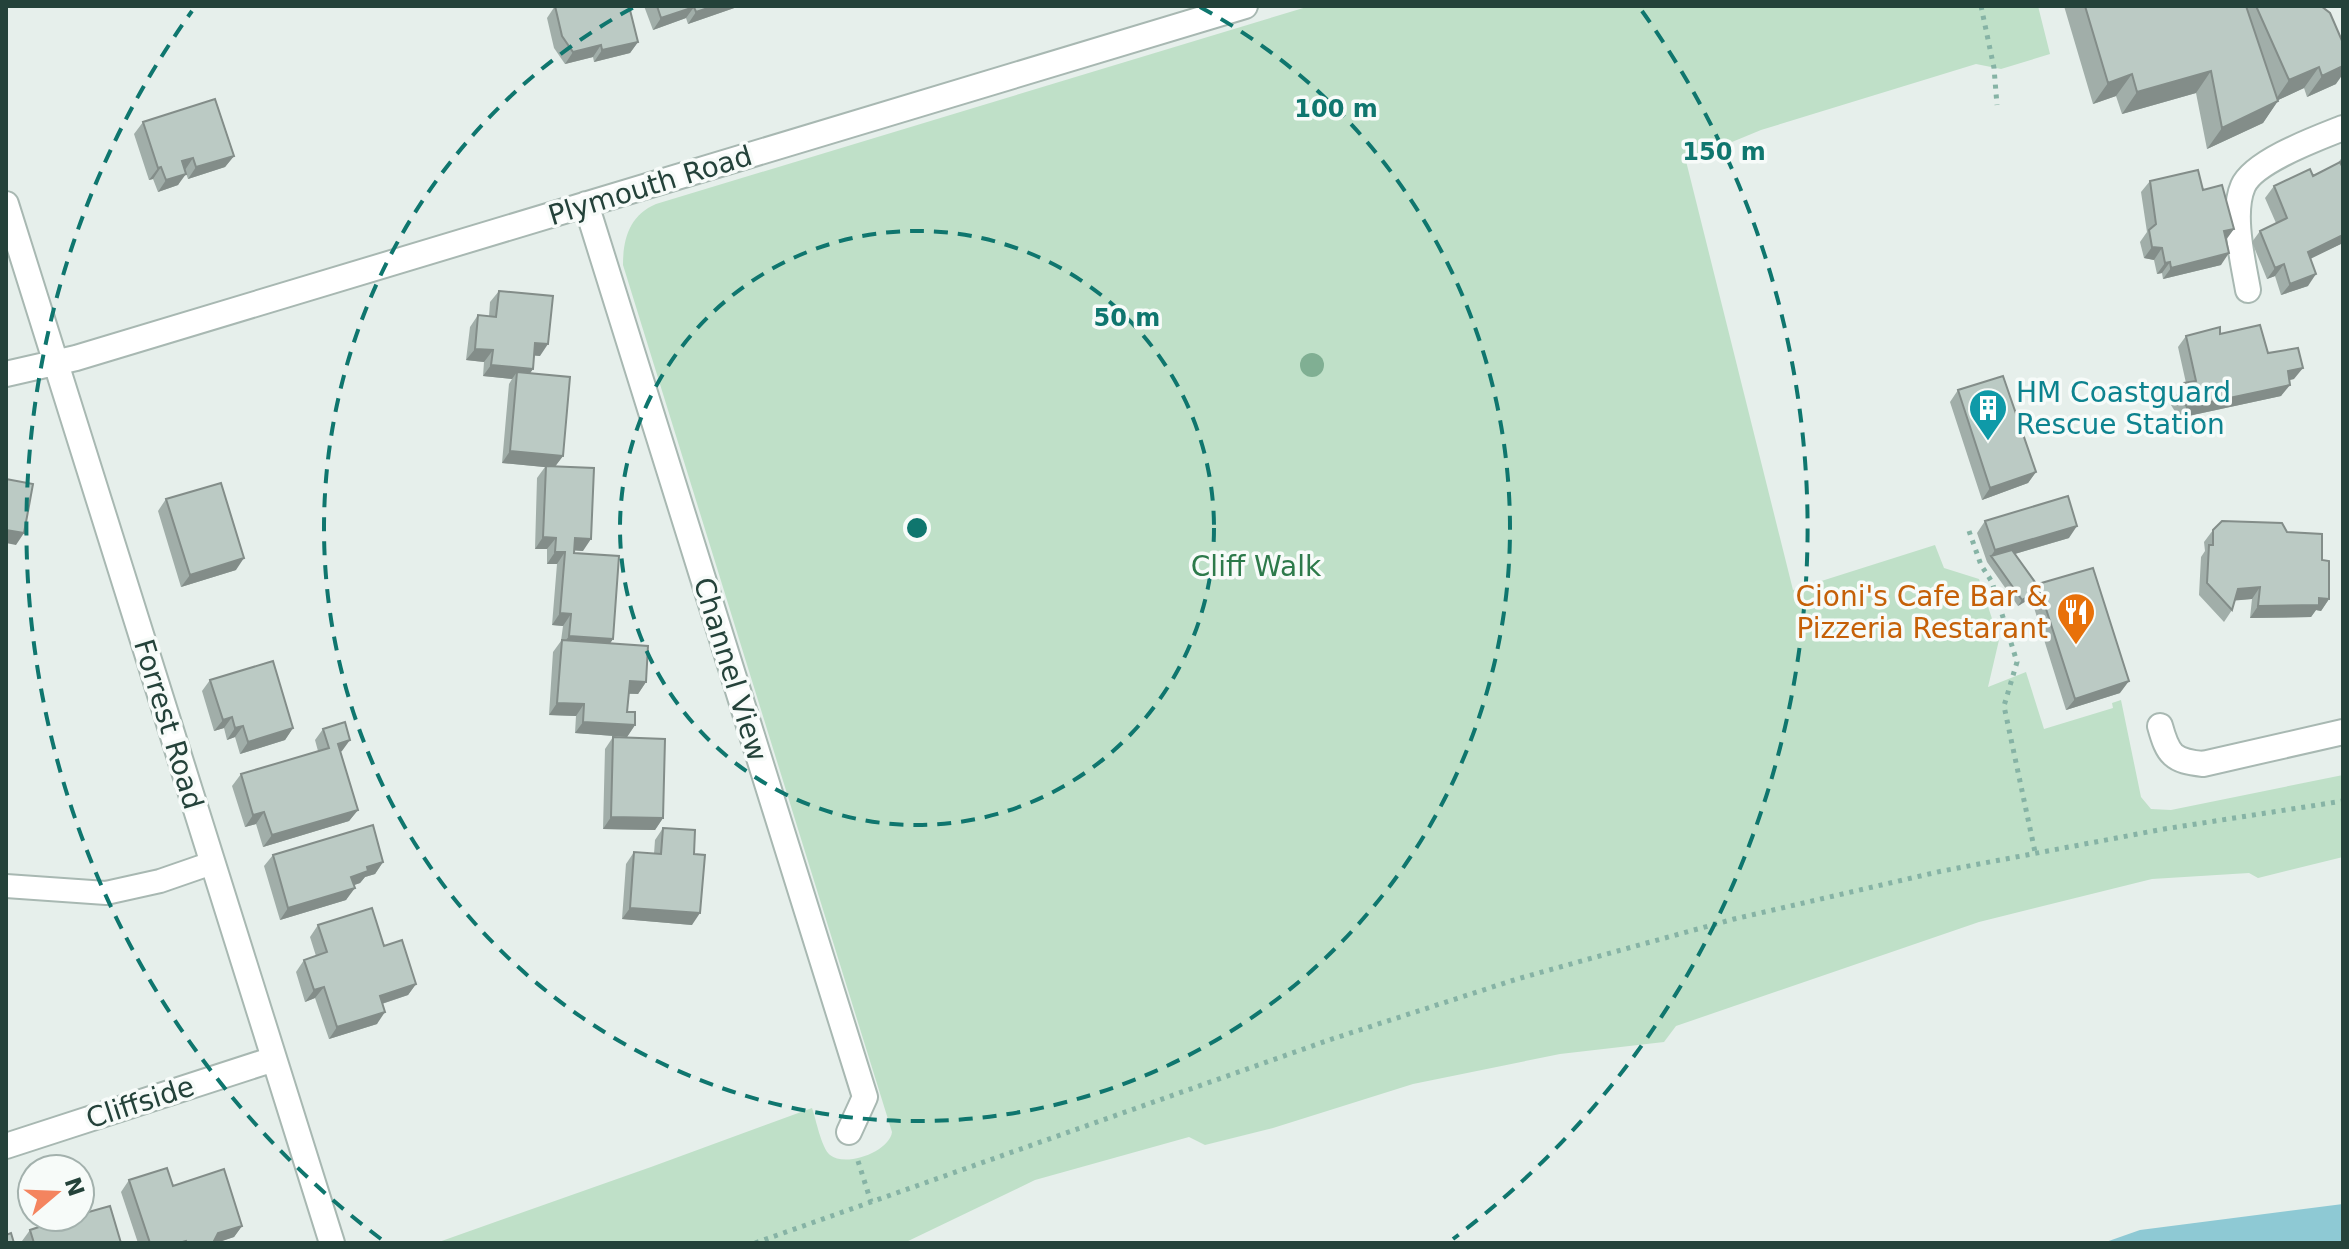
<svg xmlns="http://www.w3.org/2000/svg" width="2349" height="1249" viewBox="0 0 2349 1249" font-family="'DejaVu Sans',sans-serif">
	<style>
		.green { fill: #bfe0c8 }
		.water { fill: #8ec9d4 }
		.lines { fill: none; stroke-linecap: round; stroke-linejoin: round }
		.service-casing { stroke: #a8b8b2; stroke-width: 26 }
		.minor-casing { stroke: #a8b8b2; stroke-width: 28 }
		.path { stroke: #86b3a5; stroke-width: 5; stroke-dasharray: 4 6; stroke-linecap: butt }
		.service { stroke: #fff; stroke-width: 22 }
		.minor { stroke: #fff; stroke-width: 24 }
		.tree { fill: #80af93 }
		.wall { fill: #a1aea9 }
		.shaded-wall { fill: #838d89 }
		.building { fill: #bbcac4; stroke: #838d89; stroke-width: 2 }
		.ring { fill: none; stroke: #0f766e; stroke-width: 4; stroke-dasharray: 14 10 }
		.labels { text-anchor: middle; stroke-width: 7; stroke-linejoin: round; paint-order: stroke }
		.street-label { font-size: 28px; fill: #24423a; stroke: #f7fbf9 }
		.culture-label { font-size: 28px; fill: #0d838f; stroke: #f7fbf9; text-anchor: start }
		.park-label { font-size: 28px; fill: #2d7a4b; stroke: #f7fbf9 }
		.food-label { font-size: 28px; fill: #c56008; stroke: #f7fbf9; text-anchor: end }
		.centre { fill: #0f766e; stroke: #f7fbf9; stroke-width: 4 }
		.ring-label { font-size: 24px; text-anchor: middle; font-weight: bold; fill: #0f766e; stroke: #f7fbf9; stroke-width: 7; stroke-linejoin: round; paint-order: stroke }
	</style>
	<rect width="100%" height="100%" fill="#e6efeb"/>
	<path class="green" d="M1310,6H2038L2050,54L2001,69L1976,64L1761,130L1686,161L1793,590L1935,545L1944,568L1979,579L1999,640L1988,687L2026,672L2044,729L2113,708L2112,703L2121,700L2141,797L2151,809L2171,810L2343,775V857L2258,878L2249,873L2152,879L1979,922L1676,1026L1664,1042L1560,1054L1413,1084L1273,1128L1205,1145L1189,1137L1035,1180L904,1243H436L651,1167L812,1108C816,1119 821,1147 830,1155C846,1168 890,1151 892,1132L623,265C623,238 630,215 656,204Z"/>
	<path class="water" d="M2343,1204V1243H2103L2140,1230Z"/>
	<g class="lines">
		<g class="service-casing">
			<path id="service" d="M6,886L106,893L160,881L212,863"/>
		</g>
		<g class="minor-casing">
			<path id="minor" d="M6,204L332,1243
				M586,204L865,1097L849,1132
				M2248,290C2243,261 2231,214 2243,186C2254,161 2318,138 2343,128
				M6,374L76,358L1245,6
				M2160,726C2168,755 2173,761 2203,764L2343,732
				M6,1146L274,1059"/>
		</g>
		<path class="path" d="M1981,6L1994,68L1997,105
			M1969,531L1981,565L1992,582L2017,662L2004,706L2035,852
			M858,1161L871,1202
			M755,1243L1329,1040L1517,979L1603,955L1734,919L1942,871L2164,829L2343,801"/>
		<use href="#service" class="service"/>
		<use href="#minor" class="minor"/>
	</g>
	<circle class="tree" cx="1312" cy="365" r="12"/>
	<path class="wall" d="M555,6L638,42L630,53L594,62L593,57L565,64L554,48L547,18Z
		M644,6H740L688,24L686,18L653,30Z
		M2064,6H2321L2336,84L2307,97L2304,88L2278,100L2263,123L2207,149L2196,93L2122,114L2116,96L2093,104Z
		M143,122L234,156L225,167L188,179L185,170L178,185L158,192L153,179L149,180L134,134Z
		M2343,156V243L2310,258L2308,286L2281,295L2275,276L2267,279L2252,242L2260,231L2276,223L2265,198L2274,186L2313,176L2338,163Z
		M2150,181L2203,190L2226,240L2221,265L2163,279L2162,273L2157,274L2154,260L2144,258L2140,242L2147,232L2141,192Z
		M499,291L540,356L534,355L533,369L530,373L563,456L555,466L583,551L574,550V553L613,639L609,644L646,682L638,694H629L627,712L635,725L627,737L575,733L576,716L549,715L553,652L561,641L563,626L552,625L557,564H547V549H535L537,478L545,467L502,463L509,384L512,379L483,376L484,362L466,360L470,327L478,315L489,316L490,302Z
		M2220,334L2268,353L2294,379L2289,380L2281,396L2179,418L2171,405L2176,395L2184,383H2186L2178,347L2186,336Z
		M1958,390L2036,472L2028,483L1982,500L1950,402Z
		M166,499L236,570L181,587L158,511Z
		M1985,521L2069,538L2015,554L2120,693L2066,710L2031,598L2018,606L1987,562L1977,533Z
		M2213,530L2287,532L2322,560L2329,599L2321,611L2316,610L2311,617L2250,618L2252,599L2235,600L2232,610L2224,622L2199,595L2201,557L2205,551L2204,542Z
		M210,680L293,728L285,740L240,754L235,737L227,740L224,728L214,731L202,691Z
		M323,729L342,751L340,752L358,810L349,821L263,847L256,824L245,827L232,786L241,774L318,751L315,740Z
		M613,737L663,818L655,830L603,829L605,749Z
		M663,828L694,854L692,925L622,919L626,864L634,852L654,854L655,840Z
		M273,855L383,862L375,874L365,877L360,883L354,885L346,900L280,920L264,866Z
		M318,925L384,946L416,984L408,995L382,1004L377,1024L329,1039L315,998L305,1002L296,972L304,960L316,956L310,937Z
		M129,1180L173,1186L242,1226L234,1237L216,1243H138L121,1192Z
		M85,1213L121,1243H22V1241L30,1230L49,1224V1221L52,1217H80Z"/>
	<path class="shaded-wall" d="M714,6H740L688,24L696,12Z
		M694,7L686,18L653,30L661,18Z
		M638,42L630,53L594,62L602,50Z
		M601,45L593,57L565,64L573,52Z
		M2343,66V74L2336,84L2307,97L2322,76Z
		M2319,67L2304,88L2274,102L2289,80Z
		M2211,71L2196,93L2122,114L2137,92Z
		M2132,74L2116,96L2093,104L2108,83Z
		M2278,101L2263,123L2207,149L2222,128Z
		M234,156L225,167L188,179L196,167Z
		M193,158L185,170L182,161Z
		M161,167L153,179L149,180L158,168Z
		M186,174L178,185L158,192L166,180Z
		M2234,229L2226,240L2224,231Z
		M2343,235V243L2300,264L2308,252Z
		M2152,247L2162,248L2154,260L2144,258Z
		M2229,253L2221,265L2163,279L2171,268Z
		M2170,262L2162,273L2157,274L2165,263Z
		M2284,264L2275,276L2267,279L2275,268Z
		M2316,274L2308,286L2281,295L2290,284Z
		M535,343L548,344L540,356L527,355Z
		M475,349L493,350L484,362L466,360Z
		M491,365L533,369L525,380L517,372L512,379L483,376Z
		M2303,368L2294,379L2280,382L2288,371Z
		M2290,385L2281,396L2179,418L2187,407Z
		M510,451L563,456L554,468L502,463Z
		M2036,472L2028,483L1982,500L1990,488Z
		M2077,526L2069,538L1994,560L1991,556L1995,550Z
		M6,530L24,533L16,545L6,543Z
		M543,537L556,538L547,549H535Z
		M575,538L591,539L583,551L567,550Z
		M555,552H565L557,564H547Z
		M244,558L236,570L181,587L190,575Z
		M2260,587L2252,599L2230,601L2238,589Z
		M2035,592L2031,598L2018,606L2022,600Z
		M2319,598L2329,599L2321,611L2316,610L2311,617L2250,618L2258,606Z
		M560,613L571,614L563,626L552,625Z
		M569,636L613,639L605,651L561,647Z
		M630,681L646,682L638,694L621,693Z
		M2129,681L2120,693L2066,710L2075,699Z
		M557,703L584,704L576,716L549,715Z
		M232,717L224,728L214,731L223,720Z
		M583,722L635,725L627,737L575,733Z
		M243,726L235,737L227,740L235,728Z
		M293,728L285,740L240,754L248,742Z
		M350,740L342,751L329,755L338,744Z
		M358,810L349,821L263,847L272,835Z
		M264,812L256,824L245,827L253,815Z
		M611,817L663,818L655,830L603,829Z
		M383,862L375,874L365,877L360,883L343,889L351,877L367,867Z
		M355,888L346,900L280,920L288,908Z
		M630,908L700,913L692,925L622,919Z
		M416,984L408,995L372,1007L380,996Z
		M324,987L315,998L305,1002L314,990Z
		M385,1012L377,1024L329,1039L337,1027Z
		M242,1226L234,1237L216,1243H211L218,1233Z"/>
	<path class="building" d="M555,6H629L638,42L602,50L601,45L573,52L562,36Z
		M657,6H714L696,12L694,7L661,18Z
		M2085,6H2246L2278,101L2222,128L2211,71L2137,92L2132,74L2108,83Z
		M2256,6H2321L2330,13L2343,43V66L2322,76L2319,67L2289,80Z
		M215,99L234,156L196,167L193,158L182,161L186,174L166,180L161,167L158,168L143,122Z
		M2340,162L2343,168V235L2308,252L2316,274L2290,284L2284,264L2275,268L2260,231L2287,218L2274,186L2310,169L2313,176Z
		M2198,170L2203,190L2222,185L2234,229L2224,231L2229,253L2171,268L2170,262L2165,263L2162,248L2152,247L2149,230L2156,224L2150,181Z
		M499,291L553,296L548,344L535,343L533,369L491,365L493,350L475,349L478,315L496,317Z
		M2260,325L2268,353L2298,348L2303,368L2288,371L2290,385L2187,407L2179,393L2184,383L2196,381L2186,336L2220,327V334Z
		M517,372L570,377L563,456L510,451Z
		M2003,376L2036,472L1990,488L1958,390Z
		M546,466L594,468L591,539L575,538L574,553L619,556L613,639L569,636L571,614L560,613L565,552H555L556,538L543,537Z
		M6,479L33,484L24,533L6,530Z
		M221,483L244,558L190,575L166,499Z
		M2068,496L2077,526L1995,550L1985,521Z
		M2222,521L2282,523L2287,532L2322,534V560L2329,561V599L2319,598V605L2258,606L2260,587L2238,589L2232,610L2207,583L2209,545H2213V530Z
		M2012,550L2037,585L2034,590L2035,592L2022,600L1991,556Z
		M2093,568L2129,681L2075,699L2038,584Z
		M562,640L648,646L646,682L630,681L627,712H635V725L583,722L584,704L557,703Z
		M273,661L293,728L248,742L243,726L235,728L232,717L223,720L210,680Z
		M345,722L350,740L338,744L358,810L272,835L264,812L253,815L241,774L329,748L323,729Z
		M613,737L665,739L663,818L611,817Z
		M373,825L383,862L367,867L368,871L351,877L355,888L288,908L273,855Z
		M663,828L695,830L694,854L705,855L700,913L630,908L634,852L661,854Z
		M372,908L384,946L402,940L416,984L380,996L385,1012L337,1027L324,987L314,990L304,960L327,952L318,925Z
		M167,1168L173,1186L224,1169L242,1226L218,1233L213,1243H187L186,1241L179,1243H150L129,1180Z
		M82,1202L85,1213L110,1206L121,1243H34L30,1230L60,1220L59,1217H80V1203Z
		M11,1233L14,1243H6V1235Z"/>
	<g class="ring">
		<circle cx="917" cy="528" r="297"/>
		<path d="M1200 7A593 593 0 1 1 634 7"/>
		<path d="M381 1239A890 890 0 0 1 192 11M1642 11A890 890 0 0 1 1453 1239"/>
	</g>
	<defs>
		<g id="building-pin" transform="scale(2)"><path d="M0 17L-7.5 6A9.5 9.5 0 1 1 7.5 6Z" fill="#0f9aa8" stroke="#f7fbf9"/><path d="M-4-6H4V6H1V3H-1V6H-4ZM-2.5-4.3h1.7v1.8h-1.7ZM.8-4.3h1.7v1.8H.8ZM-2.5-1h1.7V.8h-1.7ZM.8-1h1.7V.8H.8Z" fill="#fff"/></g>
		<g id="restaurant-pin" transform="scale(2)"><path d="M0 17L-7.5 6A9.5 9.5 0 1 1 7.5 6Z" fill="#e8710a" stroke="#f7fbf9"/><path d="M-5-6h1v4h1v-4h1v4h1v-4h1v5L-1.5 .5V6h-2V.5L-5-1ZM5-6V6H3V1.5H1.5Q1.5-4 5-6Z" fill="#fff"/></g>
	</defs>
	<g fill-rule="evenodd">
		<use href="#building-pin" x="1988" y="408"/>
		<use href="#restaurant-pin" x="2076" y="612"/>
	</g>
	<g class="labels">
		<g class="street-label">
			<text transform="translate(650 185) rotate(-17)" y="10">Plymouth Road</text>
			<text transform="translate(731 669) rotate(73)" y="10">Channel View</text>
			<text transform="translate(169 724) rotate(73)" y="10">Forrest Road</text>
			<text transform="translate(140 1102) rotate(-18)" y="10">Cliffside</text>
		</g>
		<g class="culture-label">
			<text x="2016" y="402">HM Coastguard<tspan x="2016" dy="32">Rescue Station</tspan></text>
		</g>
		<g class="park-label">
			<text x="1256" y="576">Cliff Walk</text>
		</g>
		<g class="food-label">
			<text x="2048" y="606">Cioni's Cafe Bar &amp;<tspan x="2048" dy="32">Pizzeria Restarant</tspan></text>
		</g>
	</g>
	<circle cx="917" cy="528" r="12" class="centre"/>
	<g class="ring-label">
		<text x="1336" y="117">100 m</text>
		<text x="1724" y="160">150 m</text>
		<text x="1127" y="326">50 m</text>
	</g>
	<rect width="2349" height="1249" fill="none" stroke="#24423a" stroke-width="16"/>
	<g transform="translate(56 1193) rotate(71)"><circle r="38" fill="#f7fbf9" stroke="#a3b1ad" stroke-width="2"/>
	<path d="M0-6L14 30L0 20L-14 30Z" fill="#f4845f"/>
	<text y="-12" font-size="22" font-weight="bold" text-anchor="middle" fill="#24423a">N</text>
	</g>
</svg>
